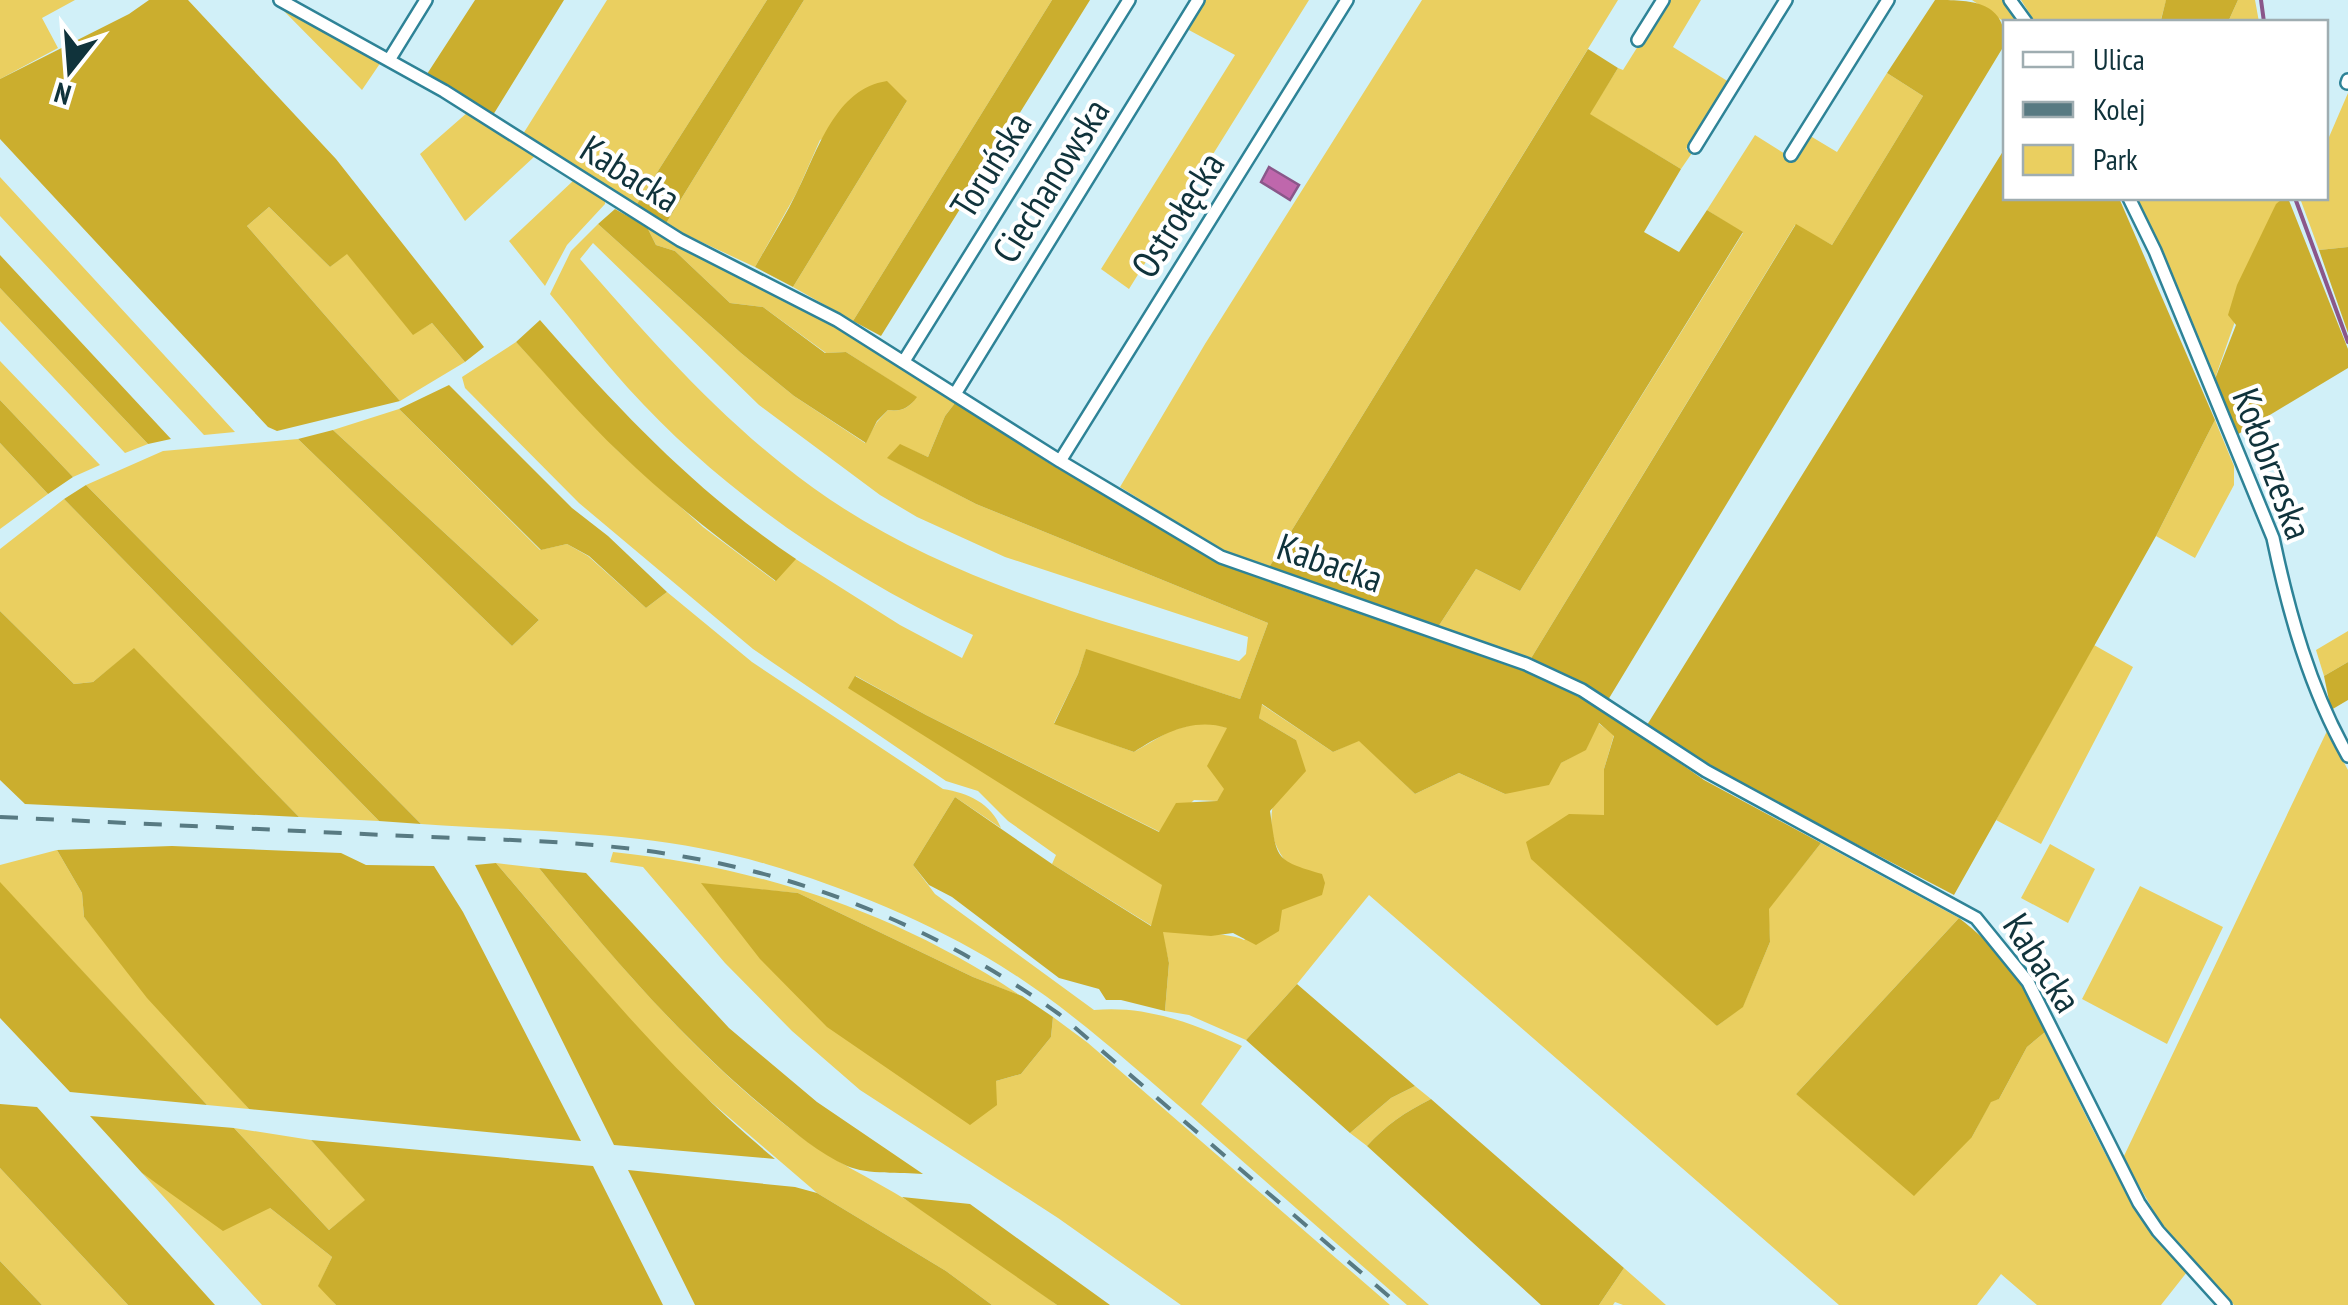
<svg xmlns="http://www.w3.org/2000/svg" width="2348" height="1305" viewBox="0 0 2348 1305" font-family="'PT Sans Narrow',sans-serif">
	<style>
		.green { fill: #eacf60; fill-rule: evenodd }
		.forest { fill: #cbae2e }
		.water { fill: #bf67ac; stroke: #8a578a; stroke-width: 2.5 }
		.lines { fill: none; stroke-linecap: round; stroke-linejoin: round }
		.stream { stroke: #8a578a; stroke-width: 4 }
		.minor-casing { stroke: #2e8397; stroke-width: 16 }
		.minor { stroke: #fff; stroke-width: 11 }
		.rail { stroke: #587a82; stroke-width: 4; stroke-dasharray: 18 18; stroke-linecap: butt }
		.labels { text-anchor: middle; stroke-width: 8; stroke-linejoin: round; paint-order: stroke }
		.street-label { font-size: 38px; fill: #10333b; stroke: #fff }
	</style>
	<rect width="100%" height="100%" fill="#d1f0f8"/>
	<path class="green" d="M0,0H75L42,18L58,48L0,79Z
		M607,0H767L635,207L523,134Z
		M804,0H1052L853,321L793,287L907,101L820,140L797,192L755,267L665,225Z
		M1206,0H1309L1129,289L1101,269L1235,55L1187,29Z
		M1422,0H1618L1268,569L1222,550L1120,487L1205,344Z
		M1667,0H1701L1673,47L1729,82L1686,149L1692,153L1681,169L1589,114L1618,68L1623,70Z
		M1972,0H2004L2020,21L2006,22L2005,34L2003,21Z
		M2021,0H2166V1L2161,19L2164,22H2035Z
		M2238,0H2255L2259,22H2228Z
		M278,5L381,62L362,90Z
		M1887,73L1923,96L1832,245L1795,225L1530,660L1438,627L1476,569L1520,591L1743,233L1707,210L1755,135L1793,159L1807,134L1837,152Z
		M2348,93V247L2319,250L2301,201L2303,198H2326V144Z
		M468,112L535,156L465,221L420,154Z
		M0,177L235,432L204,435L0,216Z
		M574,180L605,199V204L567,245L545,286L509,241Z
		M2136,198H2283L2276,205L2213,384Z
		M269,207L330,267L347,253L413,334L432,323L465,362L400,401L247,226Z
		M598,224L741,353L794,396L865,443L877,422L888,410C901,412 910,408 916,397L846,352L826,353L763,307L730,303L675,251L656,245L647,227L834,325L955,403L945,416L928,457L900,445L888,458L976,504L1268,623L1240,699L1086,650L1078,674L1054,723L1134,752L1170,731L1205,721L1228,728L1225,789L1217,801L1194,800L1160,832L926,715L856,676L849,687L1163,885L1152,926L1052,864L1056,855L1008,821L978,791L946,781L753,649L579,503L465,388L462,377L516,342L619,452L703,527L775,581L794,558L900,625L962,658L973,635C845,575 723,493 628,388C601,358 576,325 550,294L571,251ZM593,243L759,405L880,495L917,517L1005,557L1248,637L1246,654L1239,661C1080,615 914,572 782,464C707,404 643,331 580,259Z
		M0,288L148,444L125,453L0,321Z
		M0,361L100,465L73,477L0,400Z
		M399,409L540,550L567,544L588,556L646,608L667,592L752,662L943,789C968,793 991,803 1001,828L955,797L913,865L935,894L1094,1010C1147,1005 1195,1024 1242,1046L1201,1104L1429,1305H1407C1335,1242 1263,1179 1191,1116C1130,1064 1070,1009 1001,966C930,922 847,888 766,864C655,831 536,832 421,824L86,485L163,451L298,439L512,646L539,620L333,430Z
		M2215,420L2234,466V485L2195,558L2156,536Z
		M0,443L48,494L0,529Z
		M64,499L379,821L299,817L134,649L93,682L74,684L0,611V549Z
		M2348,631V662L2324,676L2316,650Z
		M2094,645L2133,667L2041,844L1996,820Z
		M1261,704L1333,752L1359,740L1415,794L1459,773L1505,794L1586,749L1598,723L1614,735L1604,769V816L1717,1026L1743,1006L1770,942L1768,909L1821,843L1959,918L1796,1094L1972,1137L1991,1101L1999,1099L2027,1047L2045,1032C2087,1115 2122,1204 2187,1272L2161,1305H2037L2001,1274L1977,1305H1839L1369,895L1297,984L1246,1040L1189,1015L1165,1011L1169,963L1162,932C1178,931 1233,933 1244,940L1282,910L1288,864C1254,825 1280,782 1296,740L1259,718Z
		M2327,731L2348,770V1305H2234L2163,1227L2123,1158Z
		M2050,844L2095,869L2068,923L2021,898Z
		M57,850L82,893L84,917L249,1109L207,1105L0,883V865Z
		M613,852C760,867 899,913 1021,996L973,977L798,893L702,884L996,1081L1021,1074L1051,1037L1053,1017L1088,1043L1390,1305H1181L1058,1218L860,1090L792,1031L725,963L643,867L610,862Z
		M496,863L539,868C617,963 698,1059 797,1134C831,1160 871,1178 908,1201C959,1233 1008,1269 1057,1305H992L946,1271L817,1193L689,1083L632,1023Z
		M2140,886L2223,927L2167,1044L2082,999Z
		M1415,1086L1431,1099C1405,1112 1386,1125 1367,1146L1350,1133L1391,1098Z
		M234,1128L311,1140L366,1200L329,1230Z
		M0,1168L128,1305H42L0,1261Z
		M142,1173L167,1189L270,1208L332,1257L319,1285L336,1305H262Z
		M1624,1268L1666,1305H1623L1615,1302L1613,1305H1599Z"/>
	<path class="forest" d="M149,0H188L336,159L484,347L465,362L432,323L413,335L347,254L330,267L269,207L247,226L400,401L277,431L268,427L0,139V79L129,14Z
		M475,0H564L493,115L427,74Z
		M767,0H804L665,225L635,207Z
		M1052,0H1090L881,336L853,321Z
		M1935,0C1969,0 2006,0 2005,44L1608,700L1530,660L1796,224L1832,245L1923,96L1887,73Z
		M2166,0H2238L2228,22H2164L2161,20Z
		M1588,49L1618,68L1590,114L1681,169L1644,232L1679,252L1707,210L1743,232L1520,591L1476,569L1438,627L1268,569Z
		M887,81L907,101L793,287L755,267C769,242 785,217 797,192C818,150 835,89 887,81Z
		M2005,148L2006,198H2119L2215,420L2156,536L1954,895L1724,775L1647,725Z
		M2283,198H2288L2348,349V368L2235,436L2213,384L2236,325L2228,315L2237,285L2276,204Z
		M615,209L647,227L656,245L675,251L730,303L763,307L825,353L846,352L917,397C909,408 901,412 888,410L877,421L866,443L794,396L741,353L598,224Z
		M2348,247V333L2319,250Z
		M0,255L171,439L148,444L0,288Z
		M540,320C618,409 697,493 796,559L776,581C722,541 670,501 621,454C584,419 551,380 516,342Z
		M449,385L572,508L608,536L667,592L646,608L589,556L567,544L541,550L399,409Z
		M0,400L73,477L48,494L0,443Z
		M955,403L1052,465L1217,560L1280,586L1524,671L1598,706L1704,780L1821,843L1769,909L1770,942L1743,1007L1717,1026L1531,859L1526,842L1569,814L1604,815V769L1614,736L1599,723L1586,750L1561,763L1549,785L1505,794L1459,773L1415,794L1359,741L1333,752L1262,704L1259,718L1296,740L1306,771L1270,811C1277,859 1274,860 1322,874L1325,883L1322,895L1282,910L1279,931L1256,945L1233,933L1211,936L1163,932L1169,963L1165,1011L1121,1000H1106L1099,989L1059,978L952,897L929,885L913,865L955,797L1052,864L1151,926L1162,885L848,688L855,676L926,715L1159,832L1176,803L1217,801L1224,789L1207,766L1227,728C1194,717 1163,733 1134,752L1054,724L1078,674L1086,649L1240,699L1268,623L976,504L887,458L900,444L928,457L945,416Z
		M333,430L539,620L512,646L298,439Z
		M86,485L421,824L379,821L64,499Z
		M0,611L74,684L93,682L134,648L299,817L25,804L0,780Z
		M2348,662V700L2331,710L2324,676Z
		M172,846L341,853L366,865L434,866L463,912L581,1141L249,1109L147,998L84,917L82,893L57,850Z
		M496,863C585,967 669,1072 775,1159L614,1145L475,865Z
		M539,868L586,873L729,1028L817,1102L923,1174C901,1172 868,1175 847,1166C820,1154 794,1132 771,1113C684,1042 610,955 539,868Z
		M0,883V882L207,1105L70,1092L0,1018Z
		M701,883L798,893L973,977L1022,996L1053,1017L1051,1037L1021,1074L996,1081L997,1105L970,1125L827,1027L760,959Z
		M1959,918C2003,952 2023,981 2045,1032L2027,1047L1999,1099L1991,1102L1972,1137L1914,1196L1796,1094Z
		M1297,984L1415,1086L1391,1098L1350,1133L1246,1040Z
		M1431,1099L1624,1268L1599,1305H1541L1367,1146C1386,1125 1405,1112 1431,1099Z
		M0,1104L37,1107L215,1305H128L0,1168Z
		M90,1116L234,1128L329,1230L365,1200L311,1140L593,1166L663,1305H336L318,1286L332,1257L270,1208L223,1231L142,1173Z
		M628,1170L795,1187L817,1193L946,1271L992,1305H695Z
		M902,1197L970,1204L1110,1305H1057Z
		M0,1261L42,1305H0Z"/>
	<path class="water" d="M1269,167L1299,185L1290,200L1261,182Z"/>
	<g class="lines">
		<path class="stream" d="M2261,0L2264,22
			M2295,198L2348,342"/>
		<g class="minor-casing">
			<path id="minor" d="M280,0L444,91L680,240L837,320L1060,461L1221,557L1526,664L1582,690L1706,771L1976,918L2028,982L2139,1203L2158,1231L2225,1305
				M2010,0L2026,22
				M1638,40L1663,0
				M389,60L426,0
				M2347,83L2348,80
				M1695,147L1786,0
				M1791,155L1888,0
				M2129,198L2155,251L2273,538C2289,614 2310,689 2348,756
				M904,361L1129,0
				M955,394L1198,0
				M1060,461L1347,0"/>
		</g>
		<use href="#minor" class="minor"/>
		<path class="rail" d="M0,817C128,823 257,829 385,835C485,840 588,839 686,857C821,880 948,935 1059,1014L1399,1305"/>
	</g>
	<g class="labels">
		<g class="street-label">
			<text transform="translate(991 165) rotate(-58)" y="13">Toruńska</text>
			<text transform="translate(630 174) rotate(32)" y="13">Kabacka</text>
			<text transform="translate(1051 181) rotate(-58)" y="13">Ciechanowska</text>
			<text transform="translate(1178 215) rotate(-58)" y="13">Ostrołęcka</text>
			<text transform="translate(2272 464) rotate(69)" y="13">Kołobrzeska</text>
			<text transform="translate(1330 563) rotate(19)" y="13">Kabacka</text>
			<text transform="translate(2042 963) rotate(57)" y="13">Kabacka</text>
		</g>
	</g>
	<rect x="2003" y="20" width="325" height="180" fill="#ffffff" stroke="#9fadb1" stroke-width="2.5"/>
	<rect x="2023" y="52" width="50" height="15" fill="#ffffff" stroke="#9fadb1" stroke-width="2.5"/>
	<text x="2093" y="70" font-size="30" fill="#10333b">Ulica</text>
	<rect x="2023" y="102" width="50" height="15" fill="#587a82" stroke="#9fadb1" stroke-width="2.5"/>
	<text x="2093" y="120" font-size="30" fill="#10333b">Kolej</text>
	<rect x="2023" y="145" width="50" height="30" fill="#eacf60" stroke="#9fadb1" stroke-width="2.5"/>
	<text x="2093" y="170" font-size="30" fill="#10333b">Park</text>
	<g transform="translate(70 70) rotate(197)" stroke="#ffffff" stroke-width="8" paint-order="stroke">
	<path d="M0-8L18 38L0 25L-18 38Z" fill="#10333b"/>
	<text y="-15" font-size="28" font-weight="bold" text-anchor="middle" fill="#10333b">N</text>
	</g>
</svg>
